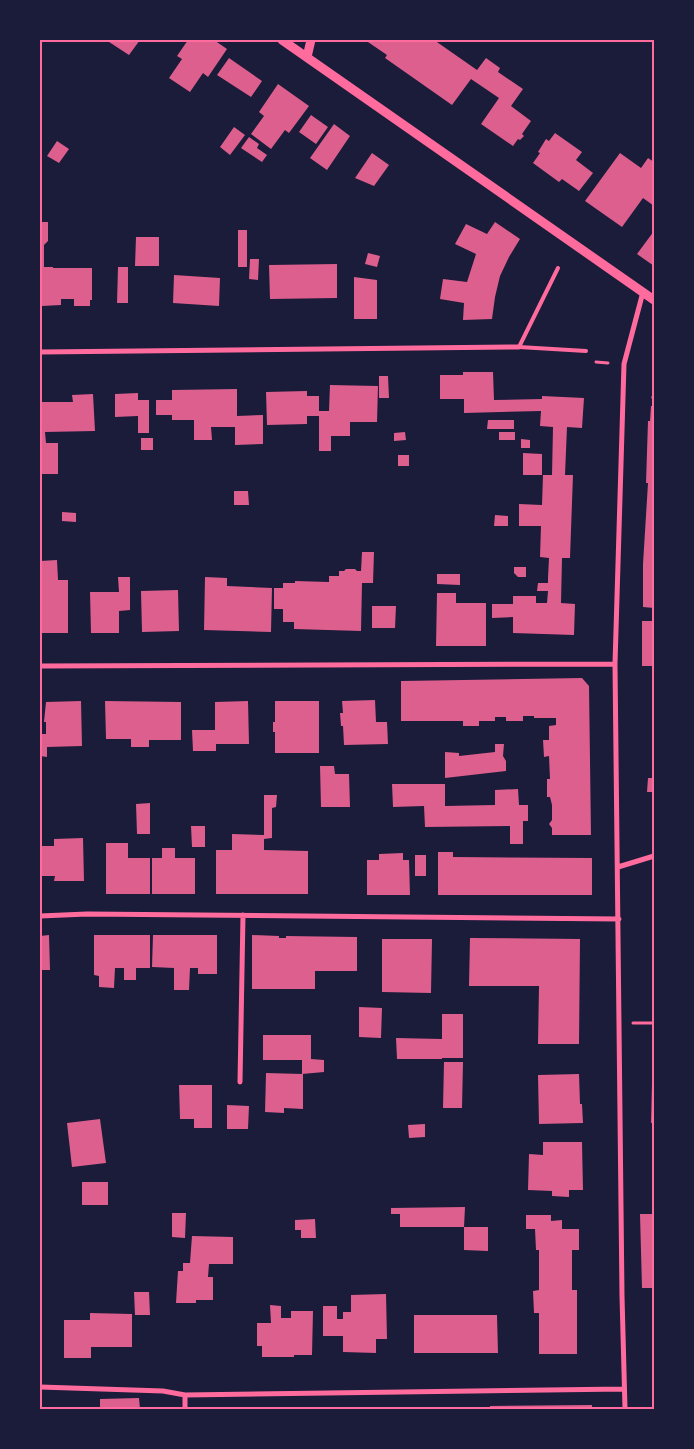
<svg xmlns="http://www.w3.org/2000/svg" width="694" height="1449" viewBox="0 0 694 1449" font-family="'Space Grotesk',sans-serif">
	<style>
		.building { fill: #dd5f8e }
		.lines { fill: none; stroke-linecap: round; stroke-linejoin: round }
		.path { stroke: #ff6b9d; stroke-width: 3 }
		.service { stroke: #ff6b9d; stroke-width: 4 }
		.minor { stroke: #ff6b9d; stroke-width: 5 }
		.tertiary { stroke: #ff6b9d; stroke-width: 9 }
		.neatline { fill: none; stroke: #ff6b9d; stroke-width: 2 }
	</style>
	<rect width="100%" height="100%" fill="#1b1b3a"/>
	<path class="building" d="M106,40H140L129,55Z
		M188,40H214L227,49L208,77L203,73L190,92L169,78L182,59L177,56Z
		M365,40H434L477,70L486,58L500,68L498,72L523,89L511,106L531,121L522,134L524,136L520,140L518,139L513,146L481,124L499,98L471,79L452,105L385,58L387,55Z
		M229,58L262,81L251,97L217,75Z
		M278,84L309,106L289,133L285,130L271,149L251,134L264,116L259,112Z
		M311,115L328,127L316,144L299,132Z
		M334,124L350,136L327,170L310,158Z
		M234,127L245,135L230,155L220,147Z
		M555,133L582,152L576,160L593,173L579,191L562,179L559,182L533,163L540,153L538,152L546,139L549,141Z
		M249,137L259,144L257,148L267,155L262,162L241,148Z
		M57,141L69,149L59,163L47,156Z
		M372,153L389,165L374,186L355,178Z
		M620,153L641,168L648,158L654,162V206L643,198L622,227L585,201Z
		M40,222H48V241L44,245V267H53V268H92V300H90V306H74V299H61V305L42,306V300H40Z
		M495,222L520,239L509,257L500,276L495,297L492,319L463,320L464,303L440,299L443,279L467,282L476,254L455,244L466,224L487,234Z
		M238,230H247V267H238Z
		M654,231V266L637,254Z
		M136,237H159V266H135Z
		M368,253L380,256L377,267L365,264Z
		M250,259H259L258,280L249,279Z
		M337,264V298L270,299L269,265Z
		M118,267H128V303H117Z
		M174,275L220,278L219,306L173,303Z
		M354,277L377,280V319H354Z
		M463,372H493L494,400L542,399V396L584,398L582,428L567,427L565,475H573L570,558H562L561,603L575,604L574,635L513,633V617L492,618V604H513V596H536V603H547L548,591H537L538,583H548V578L549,558L540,557L541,526H519V504L542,505L543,475H552L553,427L540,426L541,411L464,413V399H440V375H463Z
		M379,376H388L389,398H379Z
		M330,385L378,386L377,422H350V436H331V451H319V416H307V424L267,425L266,392L307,391V396H319V411H329Z
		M237,389V416L263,415V444L235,445V427H211L212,440H194V420H172V415H156V400H172V390Z
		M138,393V400H149V433H138V416L115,417V394Z
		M93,394L95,431L45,432L46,443H58V474H40V402H73L72,395Z
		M654,394V608L643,607V564L648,483H646L648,421H650L651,406H652V399L651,397Z
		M488,420H514V429H487Z
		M405,432L406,440L394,441V433Z
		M499,432H515V440H499Z
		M141,438H153V450H141Z
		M521,439L530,440V448H521Z
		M523,453L542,454V475H523Z
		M398,455H409V466H398Z
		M234,491H248L249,505H234Z
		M62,512L76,513V522L62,521Z
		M495,515L508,516V526H494Z
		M362,552H374L373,583H362L361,631L294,629V622H283V609H274V588H283V600V583H295V581L329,582V576H339V571H344L346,569H355L357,571H361Z
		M57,560L58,580H68V633H40V561Z
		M514,567H526V577H518L514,573Z
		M437,574H460V585L437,584Z
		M118,577H130V610L119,611V633H91L90,592H119Z
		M205,577L227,578V586L272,588L271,632L204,630Z
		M178,590L179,631L142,632L141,591Z
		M437,593H456V603H486V646H436Z
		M372,606H396L395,628H372Z
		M642,621H654V666H642Z
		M582,678L589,686L591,835H552V828L549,824L552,820V805L550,797H547V779H550L549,756L544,757L543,740H549V726L556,725V718H534V716H523V721H506V717H495V721H479V726H463V721H401V681Z
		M375,700L376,722H387L388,744L344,745L343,726H341L340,713H343L342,701Z
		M81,701L82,746L47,747V757L40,756V734H46V722H44L46,702Z
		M105,701L181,702V740H149V747H131V739H106Z
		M248,701L249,744H216V751H193L192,730H215V702Z
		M275,701H319V753H275V732H273V722H275Z
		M495,744H504L503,756L506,761V771L445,778V752L459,753V756L495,752Z
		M320,766H334L335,774H349L350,807H321Z
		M648,778H654V792H647Z
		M392,784H445V806L495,805V790L518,789L519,805H528V821H523V844H510V826L425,827L424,806L393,807Z
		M264,795H277L276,807L272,808V838L264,839V850L308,851V894H216V850H232V834L264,835Z
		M150,803V834H137L136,804Z
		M191,826H205V847H192Z
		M83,838L84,881H54L55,876H42V874H40V854H42V846H54V839Z
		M106,843H128V858H150V894H106Z
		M162,848H175V858H195V894H152V858H162Z
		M438,852H453V857L592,858V895H438Z
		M403,853V860H409L410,895H367V860H379V854Z
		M415,855H426V876H415Z
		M49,935L50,970H40V936Z
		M94,935H150V968H136V980H124V968H115L114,988L99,987V976L94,975Z
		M153,935H217V974H198V968H190L189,990H174V968L152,967Z
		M252,935L279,936V938H286V936L357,937V971H315V989H252Z
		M470,938L580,939L579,1044H538L539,986H469Z
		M382,939H432L431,993L382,992Z
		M359,1007L382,1008L381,1038L359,1037Z
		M442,1014H463V1058H442V1059H397L396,1038L442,1039Z
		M263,1035H311V1059L324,1060V1072L302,1074V1060H263Z
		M444,1062H463L462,1108H443Z
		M266,1073L303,1074V1109L284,1108V1113L265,1112Z
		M579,1074L580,1104H582L583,1123L539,1124L538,1075Z
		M652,1083H654V1123H651Z
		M179,1085H212V1128H194V1119H180Z
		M227,1105L249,1106L248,1129H227Z
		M100,1119L106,1163L72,1167L67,1123Z
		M425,1124V1137L409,1138L408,1125Z
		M543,1142H582L583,1190H569V1197L552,1196V1191L528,1190L529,1154L543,1155Z
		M82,1182H108V1205H82Z
		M465,1207L464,1227H400V1214H391V1208Z
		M172,1213H186L185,1238L172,1237Z
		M640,1214H654V1288H642Z
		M526,1215H551V1221L562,1220V1229H579V1250H572V1290H577V1354H539V1313H534L533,1291L539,1290V1250H536L535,1229H526Z
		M315,1219L316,1238H301V1230H295V1220Z
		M464,1227H488V1251L464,1250Z
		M192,1236L233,1237V1264H209L208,1277H213V1300H196V1303H176L178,1271H183V1263H190Z
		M134,1292H149L150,1315H135Z
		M386,1294L387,1339H376V1353L343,1352V1336H323V1306H337V1319H343V1312H351V1295Z
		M270,1305L281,1306V1318H291V1311H313L312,1355H294V1357H262V1346H257V1323H271Z
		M90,1313L132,1314V1347H91V1358H64V1320H90Z
		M414,1315H497L498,1353H414Z
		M139,1398L140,1409H100V1399Z
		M592,1405V1409H490V1406Z"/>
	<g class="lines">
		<path class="path" d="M596,362L608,363
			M633,1023H654"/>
		<path class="service" d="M558,268L519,347L586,351"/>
		<path class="minor" d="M40,352L519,347
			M40,666L615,664
			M618,867L654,856
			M40,916L87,914L619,919
			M240,1082L243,915
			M40,1387L163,1391L185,1395L624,1389
			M185,1395V1409
			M625,1409L622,1296L615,664L624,364L643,292"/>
		<path class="tertiary" d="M282,40L654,300
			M307,57L311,40"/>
	</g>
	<rect width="694" height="1449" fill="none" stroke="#1b1b3a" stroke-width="82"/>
	<rect x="41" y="41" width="612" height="1367" class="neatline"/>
</svg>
